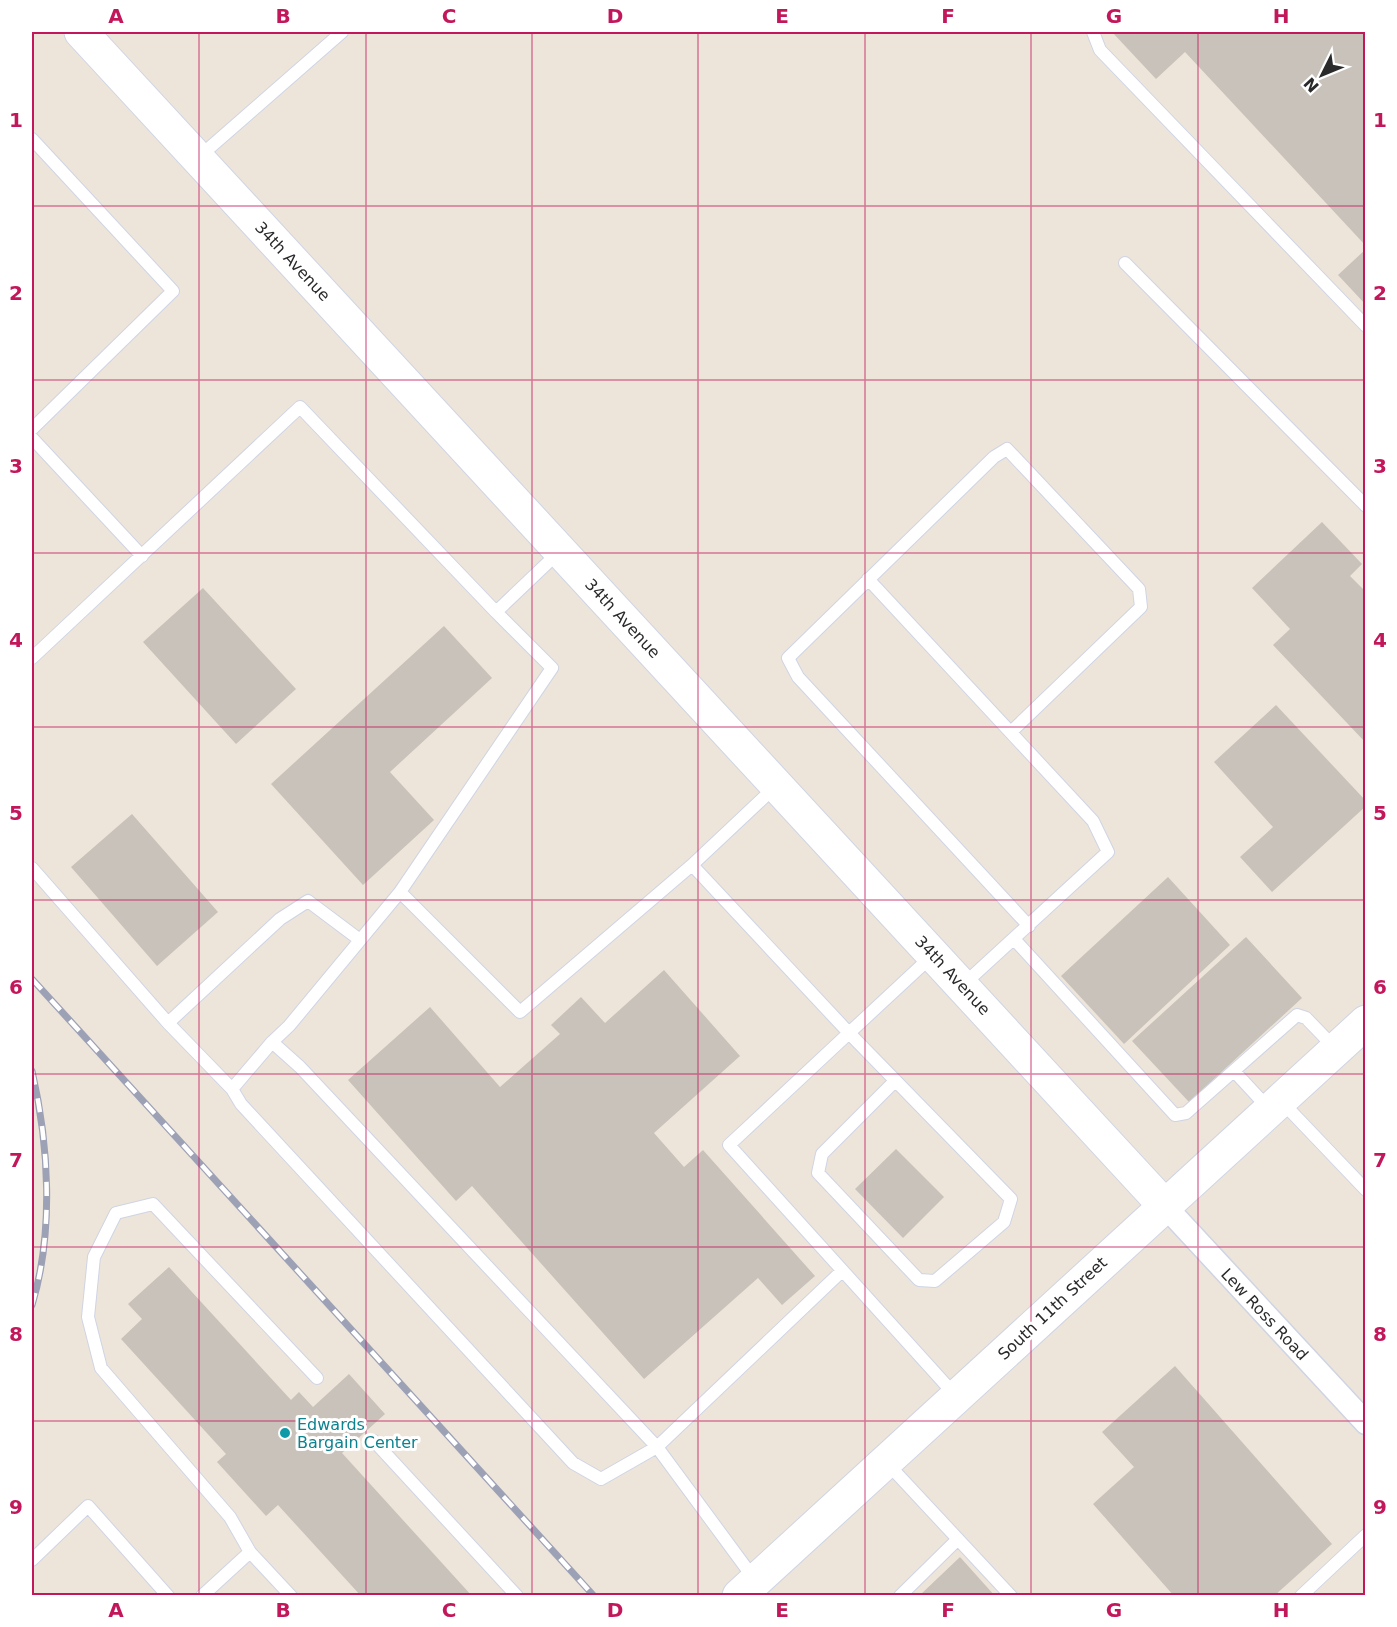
<svg xmlns="http://www.w3.org/2000/svg" width="1397" height="1627" viewBox="0 0 1397 1627" font-family="'DejaVu Sans',sans-serif">
	<style>
		.building { fill: #c8c2ba }
		.lines { fill: none; stroke-linecap: round; stroke-linejoin: round }
		.lane-casing { stroke: #cfd4e4; stroke-width: 14 }
		.street-casing { stroke: #cfd4e4; stroke-width: 25 }
		.secondary-casing { stroke: #cfd4e4; stroke-width: 35 }
		.lane { stroke: #fff; stroke-width: 12 }
		.street { stroke: #fff; stroke-width: 22 }
		.secondary { stroke: #fff; stroke-width: 33 }
		.rail-casing { stroke: #9da1b6; stroke-width: 7 }
		.rail { stroke: #fff; stroke-width: 4.5; stroke-dasharray: 14; stroke-linecap: butt }
		.grid { fill: none; stroke: #c2185b; stroke-width: 1.5; stroke-opacity: 0.55 }
		.culture-dot { fill: #0f9aa8; stroke: #fff; stroke-width: 2 }
		.labels { text-anchor: middle; stroke-width: 6; stroke-linejoin: round; paint-order: stroke }
		.street-label { font-size: 16px; fill: #2a2a2a; stroke: #fff }
		.culture-label { font-size: 16px; fill: #0d838f; stroke: #fff; text-anchor: start }
		.neatline { fill: none; stroke: #c2185b; stroke-width: 2 }
		.grid-label { font-size: 20px; text-anchor: middle; font-weight: bold; fill: #c2185b }
	</style>
	<rect width="100%" height="100%" fill="#ede5da"/>
	<path class="building" d="M1112,32H1366V246L1185,52L1156,79Z
		M1366,249V305L1338,275Z
		M1322,522L1362,564L1350,576L1366,592V743L1273,645L1290,629L1252,588Z
		M203,588L296,689L236,744L143,642Z
		M444,626L492,678L390,772L434,820L363,885L271,784Z
		M1276,705L1366,801V806L1272,892L1240,857L1273,827L1214,762Z
		M132,814L218,912L157,966L71,867Z
		M1168,877L1230,945L1124,1044L1061,976Z
		M1246,937L1302,998L1189,1102L1132,1041Z
		M664,970L740,1056L654,1133L684,1167L703,1150L815,1276L782,1305L758,1278L644,1379L472,1186L456,1201L348,1080L430,1007L500,1087L560,1034L551,1025L581,997L605,1023Z
		M896,1149L944,1197L903,1238L855,1189Z
		M169,1267L291,1400L299,1392L313,1407L349,1374L385,1414L342,1453L472,1596H361L278,1505L266,1516L217,1462L226,1454L121,1339L142,1319L128,1304Z
		M1175,1366L1332,1544L1274,1596H1174L1093,1504L1134,1467L1102,1432Z
		M960,1557L995,1596H919Z"/>
	<g class="lines">
		<g class="lane-casing">
			<path id="lane" d="M1093,32L1100,50L1366,326
				M32,139L173,291L32,429
				M199,157L342,32
				M1125,263L1366,506
				M32,438L142,556
				M559,552L496,612L552,668L400,892L520,1012L692,865
				M868,579L1093,821L1108,852L964,984
				M32,658L300,407L496,612
				M1012,731L1141,607L1139,589L1007,449L994,457L788,658L798,677L1029,926
				M776,786L692,865L849,1033L729,1145L956,1396
				M32,868L168,1023
				M1014,939L1175,1115L1186,1113L1297,1015L1306,1018L1335,1048
				M272,1042L232,1089L241,1104L573,1463L601,1479L657,1447L300,1067L272,1042L289,1026L400,892
				M1234,1071L1270,1110
				M895,1081L822,1154L818,1173L919,1280L935,1281L1004,1222L1011,1199L849,1033L933,955
				M232,1089L168,1023L280,919L308,901L360,940
				M1282,1102L1366,1190
				M374,1441L517,1596
				M887,1463L1011,1596
				M250,1552L230,1517L101,1368L88,1317L94,1257L116,1213L153,1204L317,1378
				M32,1560L88,1506L168,1596
				M755,1580L657,1447L842,1271
				M202,1596L250,1552L291,1596
				M900,1596L958,1539
				M1301,1596L1366,1535"/>
		</g>
		<g class="street-casing">
			<path id="street" d="M1164,1205L1366,1423"/>
		</g>
		<g class="secondary-casing">
			<path id="secondary" d="M81,32L1164,1205
				M739,1596L1366,1022"/>
		</g>
		<use href="#lane" class="lane"/>
		<use href="#street" class="street"/>
		<use href="#secondary" class="secondary"/>
		<g class="rail-casing">
			<path id="rail" d="M32,979L594,1596
				M32,1071C49,1145 54,1232 32,1305"/>
		</g>
		<use href="#rail" class="rail"/>
	</g>
	<path class="grid" d="M199,32V1596M366,32V1596M532,32V1596M698,32V1596M865,32V1596M1031,32V1596M1198,32V1596M32,206H1366M32,380H1366M32,553H1366M32,727H1366M32,900H1366M32,1074H1366M32,1247H1366M32,1421H1366"/>
	<circle class="culture-dot" cx="285" cy="1433" r="6"/>
	<g class="labels">
		<g class="street-label">
			<text transform="translate(293 261) rotate(47)" y="6">34th Avenue</text>
			<text transform="translate(623 618) rotate(47)" y="6">34th Avenue</text>
			<text transform="translate(953 975) rotate(47)" y="6">34th Avenue</text>
			<text transform="translate(1052 1308) rotate(-43)" y="6">South 11th Street</text>
			<text transform="translate(1265 1314) rotate(47)" y="6">Lew Ross Road</text>
		</g>
		<g class="culture-label">
			<text x="297" y="1430">Edwards<tspan x="297" dy="18">Bargain Center</tspan></text>
		</g>
	</g>
	<rect width="1397" height="1627" fill="none" stroke="#ffffff" stroke-width="66"/>
	<g transform="translate(1322 75) rotate(227)" stroke="#ffffff" stroke-width="4.5" paint-order="stroke">
	<path d="M0-4.5L10 22L0 15L-10 22Z" fill="#2a2a2a"/>
	<text y="-9" font-size="16" font-weight="bold" text-anchor="middle" fill="#2a2a2a">N</text>
	</g>
	<rect x="33" y="33" width="1331" height="1561" class="neatline"/>
	<g class="grid-label">
		<text x="116" y="23">A</text>
		<text x="283" y="23">B</text>
		<text x="449" y="23">C</text>
		<text x="615" y="23">D</text>
		<text x="782" y="23">E</text>
		<text x="948" y="23">F</text>
		<text x="1114" y="23">G</text>
		<text x="1281" y="23">H</text>
		<text x="16" y="127">1</text>
		<text x="1380" y="127">1</text>
		<text x="16" y="300">2</text>
		<text x="1380" y="300">2</text>
		<text x="16" y="473">3</text>
		<text x="1380" y="473">3</text>
		<text x="16" y="647">4</text>
		<text x="1380" y="647">4</text>
		<text x="16" y="820">5</text>
		<text x="1380" y="820">5</text>
		<text x="16" y="994">6</text>
		<text x="1380" y="994">6</text>
		<text x="16" y="1167">7</text>
		<text x="1380" y="1167">7</text>
		<text x="16" y="1341">8</text>
		<text x="1380" y="1341">8</text>
		<text x="16" y="1514">9</text>
		<text x="1380" y="1514">9</text>
		<text x="116" y="1617">A</text>
		<text x="283" y="1617">B</text>
		<text x="449" y="1617">C</text>
		<text x="615" y="1617">D</text>
		<text x="782" y="1617">E</text>
		<text x="948" y="1617">F</text>
		<text x="1114" y="1617">G</text>
		<text x="1281" y="1617">H</text>
	</g>
</svg>
